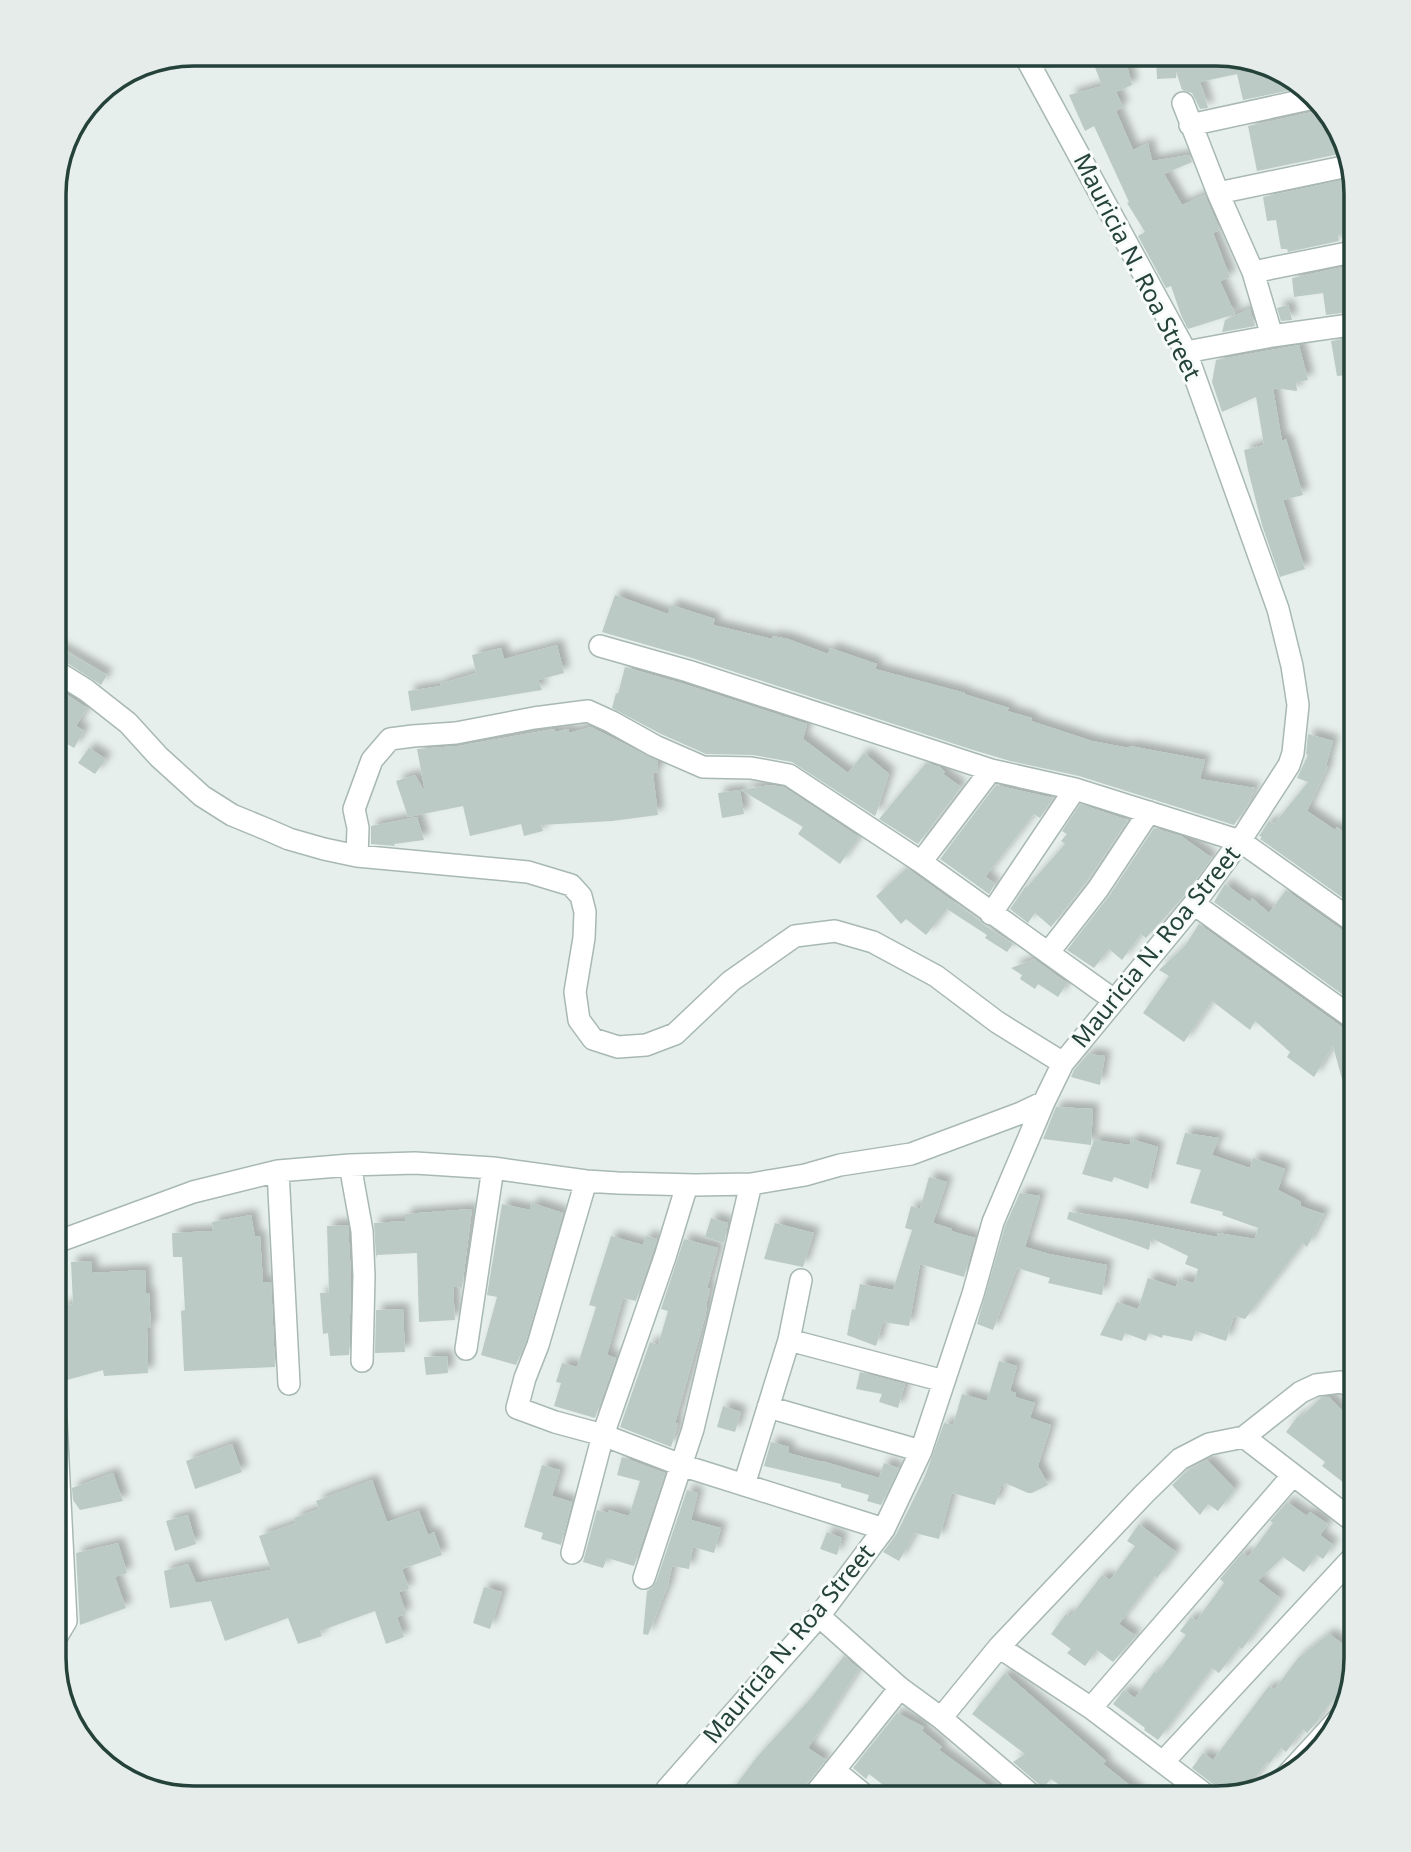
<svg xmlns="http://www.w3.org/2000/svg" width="1411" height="1852" viewBox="0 0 1411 1852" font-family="'Noto Sans',sans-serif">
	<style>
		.building { fill: #bbcac4; filter: url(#shadow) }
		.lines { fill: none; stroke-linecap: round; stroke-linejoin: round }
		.minor-casing { stroke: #a8b8b2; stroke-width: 24 }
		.minor { stroke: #fff; stroke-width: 21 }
		.labels { text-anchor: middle; stroke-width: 6; stroke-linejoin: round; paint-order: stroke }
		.street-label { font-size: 24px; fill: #24423a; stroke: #f7fbf9 }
		.rim { fill: none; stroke: #24423a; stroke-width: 3.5 }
	</style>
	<defs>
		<filter id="shadow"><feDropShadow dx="6" dy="-6" stdDeviation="3.5" flood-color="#0004"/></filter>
	</defs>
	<rect width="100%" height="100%" fill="#e6efeb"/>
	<path class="building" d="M1119,54H1124L1132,85L1116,92L1123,107L1116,111L1133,150L1148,143L1152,161L1189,155L1192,162L1164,174L1182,205L1205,195L1220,230L1213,233L1230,277L1220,281L1235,314L1188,329L1181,315L1171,286L1166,288L1138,236L1145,232L1127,203L1129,202L1094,126L1085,131L1069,95L1102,86L1093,62Z
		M1156,55H1175V64L1202,59L1203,63L1234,57L1287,73L1294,80L1296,89L1243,100L1237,74L1200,82L1208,108L1200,109L1192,93L1182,90L1176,71V78L1157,79Z
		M1323,107L1333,117L1344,153L1257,171L1248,126L1317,111Z
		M1352,178L1356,196H1353L1357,216V231L1338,235L1339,241L1288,252L1287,249H1281L1276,220L1267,221L1263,197Z
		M1343,267L1344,275L1357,272V311L1326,315L1323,293L1294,297L1292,278Z
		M1288,305L1292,320L1281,321L1277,308Z
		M1250,309L1255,326L1222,332L1225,320Z
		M1357,337V374L1337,376L1331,341Z
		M1299,345L1308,380L1296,382L1297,391L1273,388L1282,441L1286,439L1303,495L1283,500L1305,569L1280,577L1262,525L1248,470L1244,450L1264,445L1256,397L1222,412L1212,382L1216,360Z
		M615,595L668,614L671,605L715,619L713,625L772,639V636L788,639L828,654L830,648L877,664L875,669L965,693L964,694L1009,708L1007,711L1032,718L1031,721L1092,741L1129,748L1130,746L1205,760L1200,779L1255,788L1247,806L1234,825L1079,776L1010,761L970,749L692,658L602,632Z
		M54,645L107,675L101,685L61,659L54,657Z
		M557,645L564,673L538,680L542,690L411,711L408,691L441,686L440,684L476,673L472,655L501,648L504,659Z
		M625,667L684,684L807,724L803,739L848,773L864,753L889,774L876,814L875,816L792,762L753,755L706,754L661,734L612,708L616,693L618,694Z
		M54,686L87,708L76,726L84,731L74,748L54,736Z
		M591,727L658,761V772L653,773L658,815L612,821L541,825L543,831L524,836L521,824L470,836L463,806L408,817L396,781L415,775L425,792L417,749L458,746L554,729L555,732L568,729L569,733Z
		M1308,734L1333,741L1326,766H1328L1307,811L1335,830L1337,827L1357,842V908L1260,839L1262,837L1259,836L1269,821L1274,824L1308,782L1297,778L1308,755L1306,754Z
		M89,748L106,759L95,774L78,763Z
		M926,763L940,767L945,772L943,774L961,787L918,844L879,819Z
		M770,785L784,787L859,837L840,864L798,834L803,827L741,790Z
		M996,785L1053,798L1040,818L1034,814L985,877L995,884L989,894L940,859Z
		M740,790L744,814L722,818L718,793Z
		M1080,804L1128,820L1087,881L1051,927L1035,913L1028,923L1010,909L1026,886L1027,887L1065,844L1061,841L1067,834L1062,831Z
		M417,817L424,840L394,844L395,846L371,844V826Z
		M1154,828L1181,836L1212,858L1184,896L1146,938L1141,934L1122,960L1109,949L1094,968L1067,950L1109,896Z
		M907,868L979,920L983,924L1013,944L1007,952L985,938L987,935L947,909L926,935L906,919L901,924L876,896Z
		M1225,884L1250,902L1252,898L1269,913L1286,890L1349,935L1357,937V1005L1214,902Z
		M1199,924L1349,1032L1357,1034V1111L1351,1112L1333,1046L1314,1077L1287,1057L1290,1052L1255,1021L1250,1030L1212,1001L1184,1042L1143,1013L1169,976L1159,970L1185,946Z
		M1034,959L1067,983L1058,997L1038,984L1035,989L1020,979L1022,975L1011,968Z
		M1088,1054L1105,1056L1100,1085L1071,1077L1074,1070Z
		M1056,1107L1093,1109L1091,1145L1043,1139Z
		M1185,1133L1219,1138L1212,1155L1250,1168L1253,1158L1285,1169L1278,1190L1301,1202L1300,1206L1324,1214L1307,1247L1303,1243L1245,1319L1234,1316L1226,1341L1196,1331L1192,1341L1163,1335L1162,1338L1149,1333L1146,1341L1125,1333L1122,1341L1100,1335L1117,1302L1138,1309L1148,1278L1176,1287L1179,1279L1194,1283L1198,1269L1185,1264L1188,1256L1151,1238L1149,1250L1067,1219L1069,1212L1128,1220L1217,1237L1218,1233L1255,1239L1258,1228L1222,1215L1223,1212L1190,1203L1201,1170L1176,1164Z
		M1131,1139L1158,1147L1148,1189L1114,1177L1112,1182L1082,1174L1094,1140L1130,1145Z
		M929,1177L947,1182L933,1223L952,1229L951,1231L975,1238L964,1277L920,1264L909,1326L883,1322L876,1346L847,1335L852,1309L855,1310L860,1284L893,1290L912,1230L905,1228L911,1206L920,1209Z
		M1020,1193L1040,1196L1025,1247L1049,1254L1107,1265L1102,1295L1048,1283L1050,1278L1017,1268L993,1330L977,1324L1005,1226Z
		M532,1203L563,1213L526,1341L516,1365L481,1355L497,1297L487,1295L502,1204L530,1210Z
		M472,1209L462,1288L453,1286L455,1320L419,1322L417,1253L377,1255L376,1258L374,1223L405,1221V1214Z
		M251,1215L255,1237L260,1236L263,1282H271L275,1367L184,1371L181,1311L185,1310L182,1257H173L172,1233L213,1231L212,1222Z
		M711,1218L728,1223L724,1243L705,1237Z
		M775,1223L814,1233L803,1267L764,1259Z
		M348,1225L351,1276L349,1355L330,1356L328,1333L323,1334L320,1293H329L327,1226Z
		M611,1236L643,1245L646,1236L657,1239L636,1301L623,1298L607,1355L616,1358L595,1418L554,1406L561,1383L556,1382L562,1363L577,1367L596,1307L589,1305Z
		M684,1239L718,1248L707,1288L710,1289L706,1305L707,1306L705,1317L675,1423L678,1424L671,1447L620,1427L650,1342L658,1345L668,1311L661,1309Z
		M91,1261L92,1273L145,1270L146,1293H149L151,1328H147L148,1373L104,1376L103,1370L67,1380L54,1336V1327L64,1324L60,1308L73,1304L71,1262Z
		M403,1309L405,1352L375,1353L376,1310Z
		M447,1356L448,1373L426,1375L424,1357Z
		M999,1361L1017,1366L1010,1391L1016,1393L1015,1397L1035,1403L1030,1418L1051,1425L1038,1466L1048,1485L1032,1493H1028L1005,1483L1004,1487H1001L995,1505L952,1493L939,1539L915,1533L899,1561L883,1552L896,1535L925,1476L944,1423L953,1425L962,1394L987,1401Z
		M860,1372L905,1384L898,1408L879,1402L882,1394L856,1389Z
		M1322,1397H1329L1357,1426V1493L1322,1466L1325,1462L1286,1432L1298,1416L1300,1418Z
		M723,1406L741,1412L735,1432L717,1427Z
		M771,1442L789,1447L788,1453L822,1462V1461L879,1478L884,1463L899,1468L881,1505L867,1501L869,1495L841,1487V1484L764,1466Z
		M232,1444L242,1472L195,1489L186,1461Z
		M622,1457L665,1473L634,1566L607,1558L603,1568L583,1562L597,1510L608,1513V1510L629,1516L640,1481L617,1475Z
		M1207,1460L1235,1489L1218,1511L1208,1504L1200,1515L1172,1485L1188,1470Z
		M542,1465L560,1470L552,1496L572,1502L561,1545L541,1539L543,1533L524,1527Z
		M113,1473L123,1501L80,1510L73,1500L72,1488Z
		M372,1480L387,1522L419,1511L428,1535L434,1532L442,1555L402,1569L409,1589L399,1592L406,1614L397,1617L404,1637L386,1644L375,1611L320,1631L322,1636L298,1644L288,1618L225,1641L211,1601L170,1608L164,1571L188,1564L196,1583L271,1570L259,1536L296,1523L294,1518L319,1509L316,1501Z
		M687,1490L698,1493L691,1520L721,1528L714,1553L693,1547L689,1569L672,1566L668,1585L648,1635L643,1634L647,1591L652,1588L656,1582Z
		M1287,1502L1307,1516L1310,1512L1328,1524L1320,1535L1333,1545L1323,1559L1317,1555L1304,1572L1283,1557L1258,1581L1280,1598L1242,1649L1239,1647L1219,1673L1212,1668L1158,1740L1144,1730L1145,1728L1113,1704L1124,1690L1135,1698L1154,1672L1157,1673L1186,1635L1180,1631L1191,1617L1196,1621L1224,1583L1220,1579L1243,1552L1248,1557L1273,1523L1270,1521Z
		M188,1515L196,1544L175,1551L166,1521Z
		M1139,1524L1176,1552L1157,1578L1155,1576L1119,1624L1136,1636L1113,1662L1097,1650L1085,1666L1067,1653L1071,1649L1051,1634L1066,1614L1070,1617L1102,1575L1110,1580L1135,1546L1127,1541Z
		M827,1532L842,1538L837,1555L820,1549Z
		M118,1543L127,1573L115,1577L126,1608L80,1625L76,1553Z
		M484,1587L502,1592L490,1629L473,1623Z
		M1329,1634L1357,1654L1351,1679L1319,1717L1320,1718L1307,1733L1303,1729L1286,1752L1281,1748L1269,1764L1267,1762L1248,1788L1223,1796L1218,1788L1192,1768L1203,1753L1213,1760L1269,1686L1274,1690L1298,1658Z
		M844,1656L859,1669L808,1748L826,1760L802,1790L799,1798H726L757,1757L811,1698Z
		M1005,1673L1106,1761L1103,1764L1146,1798H1077L1051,1779L1043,1788L1013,1762L1025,1754L972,1714Z
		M897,1713L924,1727L922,1731L942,1747L939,1750L1005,1798H956L939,1786L930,1798H900L869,1774L866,1779L853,1768Z"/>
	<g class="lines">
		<g class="minor-casing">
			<path id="minor" d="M1026,58L1064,54
				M1183,103L1218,193L1253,272L1272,336
				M1190,125L1314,98
				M1218,193L1348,166
				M1253,272L1357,251
				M1186,352L1272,336L1357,324
				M600,646L688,671L991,770L1075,789L1240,841L1357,924
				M54,670L86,690L128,723L159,757L202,796L232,815L266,829L289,839L324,849L357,856L528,872L571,885L581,896L585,912L584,938L575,992L579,1020L593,1039L618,1047L646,1045L675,1034L731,981L795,936L835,931L873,942L936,976L997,1022L1063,1063
				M357,856L358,828L354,809L372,760L390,739L413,736L456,733L534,718L588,711L612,722L655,746L703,767L751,768L789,775L921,862L1114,1000
				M921,862L991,770
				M1194,904L1357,1021
				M991,914L1075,789
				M1048,953L1098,889L1149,812
				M350,1165L362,1231L364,1276L362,1361
				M278,1171L289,1384
				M586,1181L538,1345L525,1378L517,1408L555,1422L603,1435L681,1465L884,1529
				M54,1243L193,1192L278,1171L350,1165L415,1163L493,1168L586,1181L618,1183L695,1185L751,1184L805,1175L840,1165L911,1154L1021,1113L1044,1102
				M789,1340L944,1381
				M466,1349L493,1168
				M768,1407L921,1451
				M1244,1437L1357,1524
				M744,1485L789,1340L801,1280
				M572,1553L603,1435L665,1257L687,1185
				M644,1578L693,1429L751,1184
				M819,1616L900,1688L941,1718L1035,1798
				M54,1641L66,1621L54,1381
				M999,1647L1091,1708L1210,1798
				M1091,1708L1293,1475
				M941,1718L999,1647L1144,1494L1180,1459L1209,1444L1244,1437L1301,1392L1316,1385L1341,1382L1357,1389
				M1163,1762L1357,1553
				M834,1770L868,1798
				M1285,1777L1341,1716
				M663,1798L667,1789L819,1616L884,1529L921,1451L973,1294L993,1222L1044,1102L1063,1063L1194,904L1240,841L1289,765L1293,753L1298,705L1292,666L1278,609L1186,352L1024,54
				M812,1798L900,1688"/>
		</g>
		<use href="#minor" class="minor"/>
	</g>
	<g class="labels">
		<g class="street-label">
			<text transform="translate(1137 267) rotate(63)" y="8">Mauricia N. Roa Street</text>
			<text transform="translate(1156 947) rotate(-51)" y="8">Mauricia N. Roa Street</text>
			<text transform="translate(789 1644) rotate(-50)" y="8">Mauricia N. Roa Street</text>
		</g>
	</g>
	<path d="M0 0H1411V1852H0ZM194 66H1216A128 128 0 0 1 1344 194V1658A128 128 0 0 1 1216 1786H194A128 128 0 0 1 66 1658V194A128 128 0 0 1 194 66Z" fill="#e6ecea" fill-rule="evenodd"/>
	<path class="rim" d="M194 66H1216A128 128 0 0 1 1344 194V1658A128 128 0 0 1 1216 1786H194A128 128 0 0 1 66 1658V194A128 128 0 0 1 194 66Z"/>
</svg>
